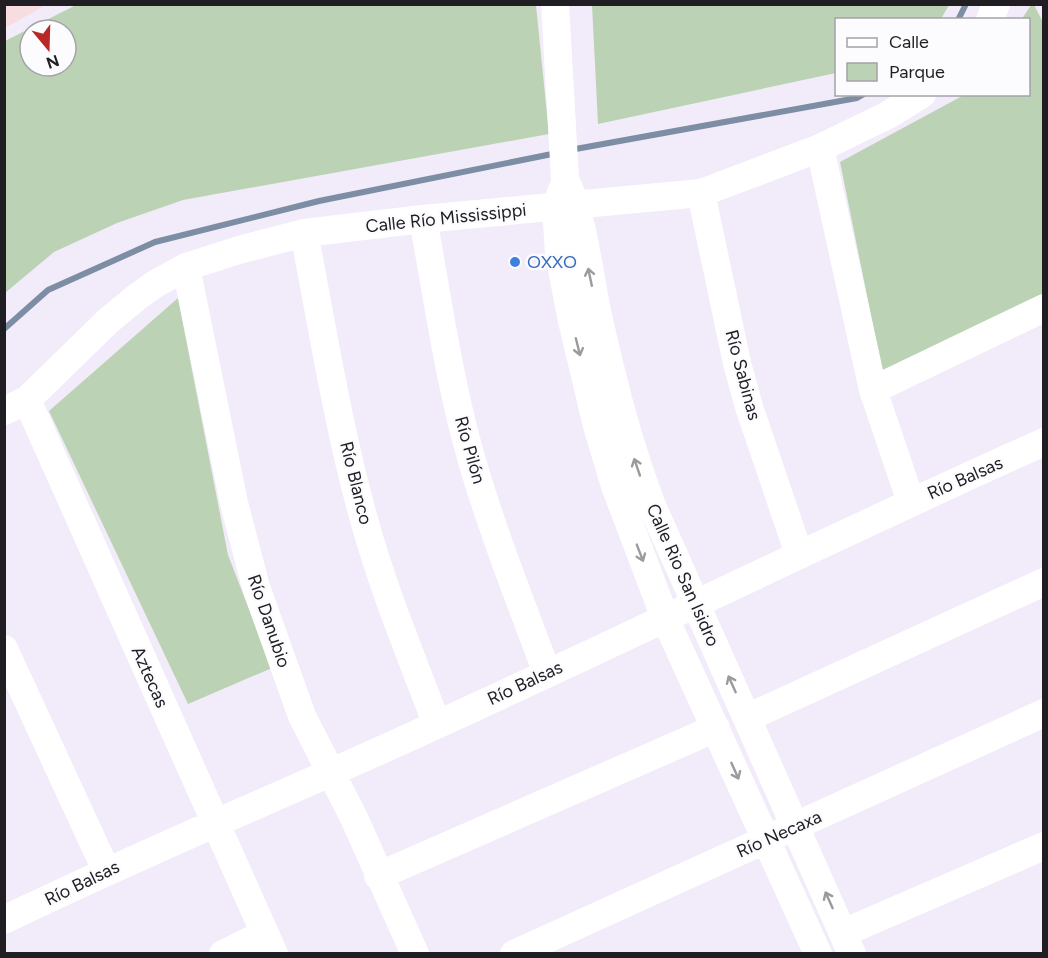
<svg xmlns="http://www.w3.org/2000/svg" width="1048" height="958" viewBox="0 0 1048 958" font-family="Figtree,sans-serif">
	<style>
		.education { fill: #f7dde0 }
		.green { fill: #bbd3b4; fill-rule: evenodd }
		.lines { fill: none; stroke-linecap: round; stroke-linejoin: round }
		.stream { stroke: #7c8da4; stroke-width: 6 }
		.minor { stroke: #fff; stroke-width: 28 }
		.oneway { stroke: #9b9a9c }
		.shop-dot { fill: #3f7fe0; stroke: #fcfbfe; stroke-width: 2 }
		.labels { text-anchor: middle; stroke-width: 5; stroke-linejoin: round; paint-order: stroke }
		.street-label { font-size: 18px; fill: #201e23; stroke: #fcfbfe }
		.shop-label { font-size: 18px; fill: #366cbe; stroke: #fcfbfe; text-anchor: start }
	</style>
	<rect width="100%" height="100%" fill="#f2ebfa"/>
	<path class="education" d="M5,4H46V5L5,28Z"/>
	<path class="green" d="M76,5H536L549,134L183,200L117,223L54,252L5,293V41ZM30,30H66V66H30Z
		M592,5V4L949,5L941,19L836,20V73L598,124Z
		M1031,5H1034L1044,24L1043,299L883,375L840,162L964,95L1028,94V20L1022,19Z
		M178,298L228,555L272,668L188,704L49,411Z"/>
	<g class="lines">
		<path class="stream" d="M958,20L966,4
			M570,150L857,98L864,94
			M4,329L48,290L155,242L319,201L557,153"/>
		<path class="minor" d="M555,4L565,179C584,220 588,267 597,311C612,378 628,444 653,508L852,954
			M990,20L996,4
			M820,148L873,390L911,502
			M562,190L556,206L559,254L572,321L597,426L615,486L665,618L818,954
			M701,193L737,363L749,407L799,554
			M423,219C438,300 449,382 472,461C493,533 521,603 547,673
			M304,233C323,330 338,428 365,523C384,592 412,658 437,725
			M186,267L234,503L256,587L302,716L354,818L415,954
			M873,390L1044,308
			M27,400L274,954
			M4,411L27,400L108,321L137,297L155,284L186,267L239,250L304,233L423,219L701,193L820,148L888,115L922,94
			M4,649L106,870
			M747,718L1044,582
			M378,876L716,728
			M4,920C146,851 291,792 434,726C638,633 839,534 1044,442
			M843,933L1044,846
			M223,954L264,934
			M514,954L1044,713"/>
	</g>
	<defs><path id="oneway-shaft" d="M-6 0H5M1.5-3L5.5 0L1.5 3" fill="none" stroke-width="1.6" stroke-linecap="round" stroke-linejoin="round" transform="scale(1.5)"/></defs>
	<g class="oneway">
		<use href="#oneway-shaft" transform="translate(590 277) rotate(-102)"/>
		<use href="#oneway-shaft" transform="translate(578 347) rotate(76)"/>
		<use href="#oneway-shaft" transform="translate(637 467) rotate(-109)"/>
		<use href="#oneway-shaft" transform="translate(640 553) rotate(69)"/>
		<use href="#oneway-shaft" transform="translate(732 684) rotate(-114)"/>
		<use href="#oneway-shaft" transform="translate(735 771) rotate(66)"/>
		<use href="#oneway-shaft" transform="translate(829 900) rotate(-114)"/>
	</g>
	<circle class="shop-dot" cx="515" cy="262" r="6"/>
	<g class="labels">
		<g class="street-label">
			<text transform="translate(446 218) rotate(-6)" y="6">Calle Río Mississippi</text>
			<text transform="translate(743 375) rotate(75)" y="6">Río Sabinas</text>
			<text transform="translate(470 450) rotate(74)" y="6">Río Pilón</text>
			<text transform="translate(965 478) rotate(-24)" y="6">Río Balsas</text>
			<text transform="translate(356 483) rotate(76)" y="6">Río Blanco</text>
			<text transform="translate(683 575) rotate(66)" y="6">Calle Rio San Isidro</text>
			<text transform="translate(269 621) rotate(71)" y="6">Río Danubio</text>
			<text transform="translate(150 677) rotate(66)" y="6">Aztecas</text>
			<text transform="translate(525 683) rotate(-25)" y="6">Río Balsas</text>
			<text transform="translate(779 834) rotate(-24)" y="6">Río Necaxa</text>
			<text transform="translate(82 883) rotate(-26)" y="6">Río Balsas</text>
		</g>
		<g class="shop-label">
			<text x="527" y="268">OXXO</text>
		</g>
	</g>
	<rect width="1048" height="958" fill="none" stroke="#201e23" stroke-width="12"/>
	<rect x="835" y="18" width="195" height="78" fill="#fcfbfe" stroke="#a4a3a6" stroke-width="1.5"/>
	<rect x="847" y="38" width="30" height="9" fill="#ffffff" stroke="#a4a3a6" stroke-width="1.5"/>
	<text x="889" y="48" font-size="18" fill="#201e23">Calle</text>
	<rect x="847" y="63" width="30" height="18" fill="#bbd3b4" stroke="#a4a3a6" stroke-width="1.5"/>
	<text x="889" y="78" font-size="18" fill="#201e23">Parque</text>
	<g transform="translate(48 48) rotate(161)"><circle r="28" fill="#fcfbfe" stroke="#a4a3a6" stroke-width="1.5"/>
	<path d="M0-4.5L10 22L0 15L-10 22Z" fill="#b82926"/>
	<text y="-9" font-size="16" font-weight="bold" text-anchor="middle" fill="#201e23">N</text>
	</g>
</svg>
